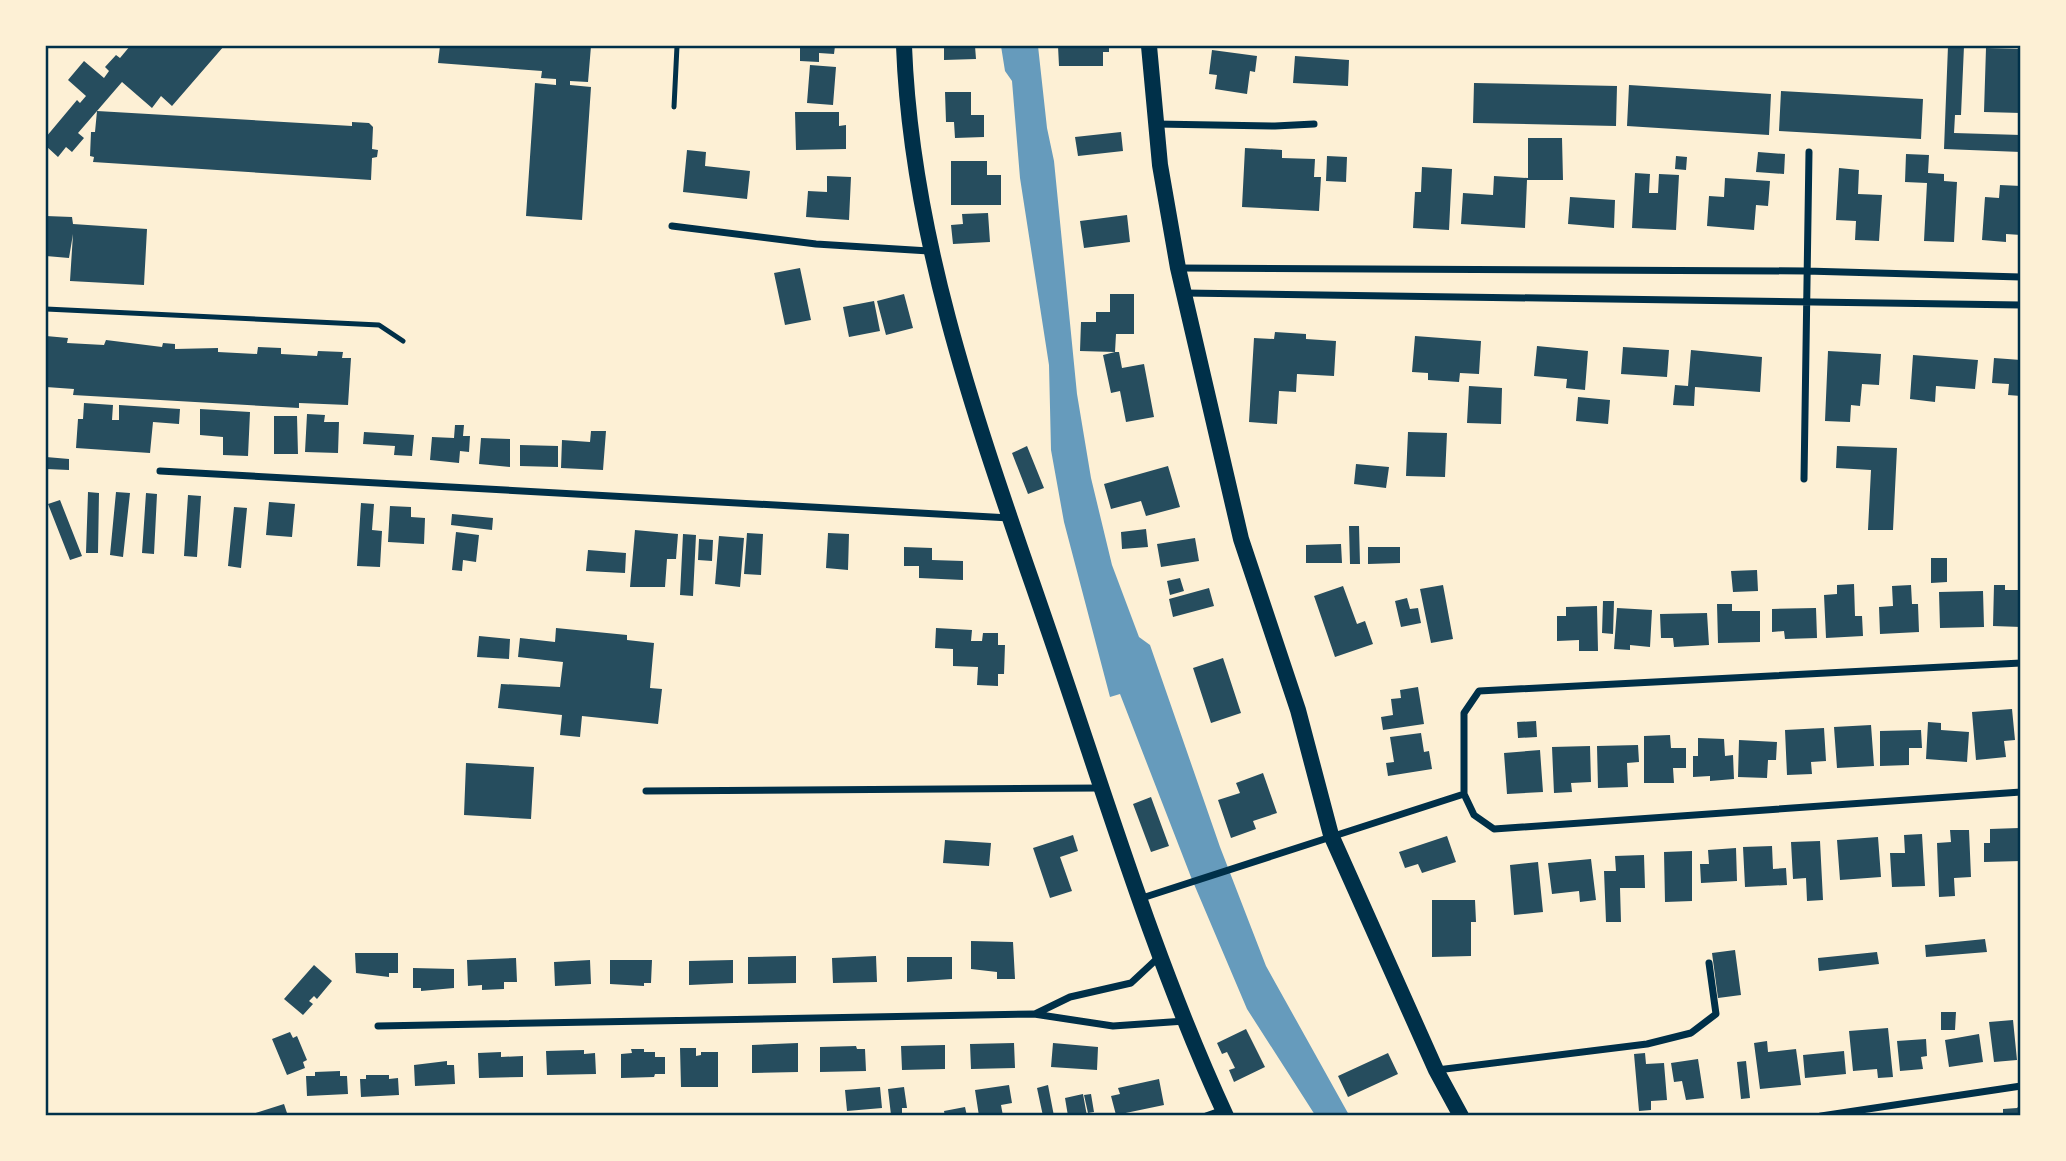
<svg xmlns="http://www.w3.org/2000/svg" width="2066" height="1161" viewBox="0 0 2066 1161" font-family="'Titillium Web',sans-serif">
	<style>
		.water { fill: #669bbc }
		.building { fill: #264d5e }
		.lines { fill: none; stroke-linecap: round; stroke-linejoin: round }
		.service { stroke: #003049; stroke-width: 5 }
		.minor { stroke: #003049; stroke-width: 7 }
		.primary { stroke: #003049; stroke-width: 16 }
		.neatline { fill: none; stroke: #003049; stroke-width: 2.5 }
	</style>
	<rect width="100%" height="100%" fill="#fdf0d5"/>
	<path class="water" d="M1001,46H1038L1047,128L1054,161L1077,394L1091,478L1112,565L1139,637L1150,645L1220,847L1266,966L1349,1115H1315L1247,1009L1191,877L1120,694L1110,697L1064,522L1051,450L1049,365L1020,178L1012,81L1005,71Z"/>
	<path class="building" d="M130,46H224L172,106L161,96L152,108L122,82L97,111L352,126V122L369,123L373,127L372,149L378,150L377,157L372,158L371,180L93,162L94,157L90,156L91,132H95L97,111L78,133L84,138L72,152L66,147L58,157L46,146V137L77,100L80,103L86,96L68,80L84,61L104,78L109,71L105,67L116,55L120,58Z
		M440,46H591L588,82L570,81V85L591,87L582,220L526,216L535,83L556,85V79L541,78L542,71L438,63Z
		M800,46H835L834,54L819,53V62L800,61Z
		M944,46H975L976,59L944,60Z
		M1058,46H1109V52H1103V66H1059Z
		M1948,46H1964L1961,115H1955L1954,133L2021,135V152L1944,149Z
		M1986,48L2021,49V113L1984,112Z
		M1212,50L1257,56L1255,72L1250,71L1247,94L1215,89L1217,75L1209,74Z
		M1295,56L1349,60L1348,86L1293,83Z
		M810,65L836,67L833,105L807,103Z
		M1474,83L1617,86L1616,126L1473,123Z
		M1629,85L1771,94L1769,135L1627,126Z
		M1781,91L1923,99L1921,139L1779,131Z
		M945,92H971V115H984V137L955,138L954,122H946Z
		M795,112H839V126L846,125V149L796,150Z
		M1121,132L1123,151L1078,156L1075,137Z
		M1528,138H1562L1563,180H1527L1525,228L1461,224L1463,193L1493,195L1494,176L1528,178Z
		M1245,148L1282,150V158L1315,159L1314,177H1321L1319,211L1242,207Z
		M687,150L706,152L705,166L750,171L747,199L683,192Z
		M1758,152L1785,154L1784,174L1756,172Z
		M1906,154L1929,155L1928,173L1944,174V181L1957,182L1954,242L1924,241L1927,183L1905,182Z
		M1327,156L1347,157L1346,182L1326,181Z
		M1676,156L1687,157L1686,170L1675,169Z
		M951,161H987V175H1001V205H951Z
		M1422,167L1452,169L1449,230L1413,228L1415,192H1421Z
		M1839,168L1859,170L1858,194L1882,195L1879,241L1855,240L1856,221L1836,220Z
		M1635,173L1650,174L1649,193H1658L1659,174L1679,175L1676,230L1632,228Z
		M827,176L851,177L849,220L806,217L808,191L827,192Z
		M1725,178L1770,181L1768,206L1756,205L1754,230L1707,226L1709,196L1724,197Z
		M2000,185L2021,186V235L2006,234V242L1982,240L1985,197L1999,198Z
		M1570,197L1615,200L1614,228L1568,224Z
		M988,213L990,242L953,244L951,225L963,224L962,214Z
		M1127,215L1130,242L1084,248L1080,221Z
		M46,216L72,217L73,224L147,229L144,285L70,281L73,234L69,258L46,256Z
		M800,268L811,320L785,325L774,273Z
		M904,294L913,328L886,335L877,301Z
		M1110,294H1134V334H1116L1115,352L1080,351L1081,322H1096V312H1110Z
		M874,301L880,331L849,337L843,307Z
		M1275,332L1306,334V339L1336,341L1334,376L1297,374L1296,392L1279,391L1277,424L1249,422L1254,338L1274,339Z
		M46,336L68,338L67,343L104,345L106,340L162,347L163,343L175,344V349L218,348V352L257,354L258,347L281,348V354L317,356L318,351L343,352L342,358H351L348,405L299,403V408L73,395L74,389L46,387Z
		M1415,336L1481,341L1479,374L1460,373L1459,382L1428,380V373L1412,372Z
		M1537,346L1588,351L1585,390L1566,388L1567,379L1534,376Z
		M1623,347L1669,350L1667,377L1621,374Z
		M1691,350L1762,357L1760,392L1695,387L1694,406L1673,405L1675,385L1688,386Z
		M1828,351L1881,354L1879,385L1862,384L1860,406L1851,405L1850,422L1825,421Z
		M1115,352H1119L1122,368L1144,364L1154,417L1126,422L1120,391L1111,393L1103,355Z
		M1913,355L1978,360L1975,389L1936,386L1935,402L1910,399Z
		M1994,358L2021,360V396L2008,395L2009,384L1992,383Z
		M1469,386L1502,388L1501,424L1467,423Z
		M1578,397L1610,400L1608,424L1576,421Z
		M84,403L113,405L112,420H119V405L180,409L179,424L153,422L150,453L76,448L78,419H83Z
		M200,409L250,412L248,456L223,455V437L200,435Z
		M307,414L325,415L324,422H339L338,453L305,452Z
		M274,416H297L298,454H274Z
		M455,425H464L463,436H470L469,452L460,451L459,463L430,460L432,437L454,438Z
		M591,431H606L603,470L561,468L562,440L590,442Z
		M364,432L414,435L412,456L394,455L395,446L363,444Z
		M1408,432L1447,433L1445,477L1406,476Z
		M481,438L510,439V467L479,464Z
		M520,445L558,446V467L520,466Z
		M1027,446L1044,488L1028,494L1012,453Z
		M1837,446L1897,448L1893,530H1868L1871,470L1836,468Z
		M46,457L69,459V470L46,469Z
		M1356,464L1389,467L1386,488L1354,484Z
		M1168,466L1180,507L1146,516L1141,501L1111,509L1104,484Z
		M88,492L99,493L98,553H86Z
		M116,492L130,493L123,557L110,555Z
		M146,493L157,494L154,554L142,553Z
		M188,495L201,496L197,557L184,556Z
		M60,500L82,556L70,560L48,504Z
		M269,502L295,504L292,537L266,535Z
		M361,503L374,504L372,530L382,531L380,567L357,566Z
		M390,506L411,507V517L425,518L424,544L388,542Z
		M234,507L247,508L241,568L228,566Z
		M452,514L493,518L492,530L451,525Z
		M1349,526H1359L1360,564H1350Z
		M1146,529L1148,547L1122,549L1121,532Z
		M635,530L678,534L676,559H667L665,587H630Z
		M456,532L479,535L476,562L463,560L462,571L452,570Z
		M747,533L763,534L761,575L744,574Z
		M828,533L849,534L848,570L826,568Z
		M683,534L696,535L693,596L680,595Z
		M719,536L744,538L740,587L715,584Z
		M1195,538L1199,561L1161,567L1157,544Z
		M699,539L713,540L712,561L698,560Z
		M1341,544L1342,563H1306V545Z
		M904,547L932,548V560L963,561V580L919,578V566H904Z
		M1368,547H1400V563L1368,564Z
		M588,550L626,553L625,573L586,571Z
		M1931,558H1947V582L1931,583Z
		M1757,570L1758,591L1733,592L1731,571Z
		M1180,578L1184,591L1170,595L1167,581Z
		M1854,584L1855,616H1862L1863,636L1826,638L1824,595L1837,594V585Z
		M1443,585L1453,639L1431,643L1420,589Z
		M1911,585L1912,604H1918L1919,632L1880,634L1879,607L1893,606L1892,586Z
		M1994,585H2005V590H2021V627L1993,626Z
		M1343,586L1357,624L1365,621L1373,644L1335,657L1314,596Z
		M1209,588L1214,606L1173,617L1169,599Z
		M1983,591L1984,627L1940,628L1939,592Z
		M1407,598L1410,609L1418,608L1421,623L1401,627L1395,601Z
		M1603,601H1614L1613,634L1602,633Z
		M1717,604H1732V611H1760V642L1718,643Z
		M1597,606L1598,651H1579V640L1557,641V616H1566V607Z
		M1617,608L1652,610L1650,647L1630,645V650L1614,649Z
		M1816,608L1817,638L1785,639L1784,631L1772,632V609Z
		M1707,613L1709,645L1674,647L1673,638H1661L1660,614Z
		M556,628L627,635V640L654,643L650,688L662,689L658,724L582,716L580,737L560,735L562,715L498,708L501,684L560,687L563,662L518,657L520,638L555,642Z
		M936,628L972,630L971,641H982L983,633H998V645H1005L1004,674H998V686L977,685L978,667L953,666V649L935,648Z
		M479,636L510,639L509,659L477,657Z
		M1223,658L1241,713L1211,723L1193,668Z
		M1418,687L1424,724L1383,730L1381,717L1393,715L1391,699L1401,698L1400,690Z
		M2012,709L2015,740L2004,741L2006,757L1976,760L1972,712Z
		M1536,721L1537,737L1518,738L1517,722Z
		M1928,722L1941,723V730L1969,732L1967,762L1926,759Z
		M1871,725L1874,766L1837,768L1834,727Z
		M1824,728L1826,761L1811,762L1812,774L1787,775L1785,730Z
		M1921,730L1922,748H1909V765L1880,766V731Z
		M1421,733L1424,752L1429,751L1432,769L1388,776L1386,763L1394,762L1390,737Z
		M1670,735L1671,748H1686V768H1673L1674,783H1644V736Z
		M1698,738L1724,739L1725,756L1733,755L1734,779L1710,781V776L1693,777V756H1698Z
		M1739,740L1777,742L1776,760H1768L1767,778L1738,777Z
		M1638,745L1639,762L1627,763L1628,787L1598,788L1597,746Z
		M1590,746L1591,782L1571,783L1572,792L1554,793L1552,747Z
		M1540,750L1543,792L1507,794L1504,753Z
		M466,763L534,767L531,819L464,815Z
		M1263,773L1277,813L1253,821L1256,829L1231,838L1218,800L1240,793L1236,783Z
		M1151,797L1169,846L1151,852L1133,804Z
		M2019,828L2021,861L1984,862V843H1990V829Z
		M1950,830H1969L1971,877L1954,878L1955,896L1939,897L1937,843L1951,842Z
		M1922,834L1925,886L1892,887L1890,853H1905L1904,835Z
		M1073,835L1078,851L1060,857L1072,891L1050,898L1033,848Z
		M1447,836L1456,862L1422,873L1418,864L1405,868L1399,852Z
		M1878,837L1881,877L1840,880L1837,840Z
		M945,840L991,843L989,866L943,863Z
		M1820,841L1823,900L1807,901L1806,878L1793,879L1791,842Z
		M1772,846L1773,869L1786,868L1787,885L1745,887L1743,847Z
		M1736,848L1737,881L1701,883L1700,864H1709L1708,850Z
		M1692,851V901L1665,902L1664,852Z
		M1644,855L1645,888H1620L1621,922H1606L1604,871H1616L1615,856Z
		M1591,859L1596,900L1580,902L1579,891L1552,894L1548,863Z
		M1538,862L1543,912L1514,915L1510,865Z
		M1432,900H1475L1476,922H1471V956L1432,957Z
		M1985,939L1987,952L1926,957L1925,945Z
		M971,941L1013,942L1015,979H997V972L971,969Z
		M1735,950L1741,995L1718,998L1712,953Z
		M1877,952L1879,964L1819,971L1818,958Z
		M355,953H398V973H389V977L356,973Z
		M796,956V983L748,984V957Z
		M876,956L877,982L833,983L832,958Z
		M907,957H952V979L907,982Z
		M516,958L517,982H504V989L482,990V985L468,986L467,960Z
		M590,960L591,984L555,986L554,962Z
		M610,960H652L651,983H644V986L610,984Z
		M733,960V983L689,985V961Z
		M314,965L332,981L317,999L314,996L309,1001L313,1004L303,1015L284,999Z
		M413,968L454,969V988L421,991V988H413Z
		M1941,1012H1956L1955,1030H1941Z
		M2013,1020L2017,1060L1994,1062L1989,1022Z
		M1888,1028L1893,1077L1878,1078L1877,1069L1853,1071L1849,1031Z
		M1246,1029L1265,1067L1234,1082L1229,1070L1235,1068L1227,1052L1222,1054L1217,1043Z
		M290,1032L293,1038L297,1036L307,1060L303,1062L305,1068L287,1075L272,1039Z
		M1979,1034L1983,1062L1949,1067L1945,1040Z
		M1926,1039L1927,1056L1921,1057L1923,1069L1900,1071L1897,1041Z
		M1767,1041L1768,1052L1796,1049L1801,1085L1760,1089L1754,1043Z
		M798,1043V1072L752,1073V1045Z
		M1014,1043L1015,1068L971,1069L970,1044Z
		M1053,1043L1098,1047L1097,1070L1051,1067Z
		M945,1045V1069L902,1070L901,1046Z
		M856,1046L857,1049H865L866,1071L820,1072V1047Z
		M680,1048H696V1056L701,1055V1052H718V1087H681Z
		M631,1049H644V1052H655V1057H665V1074H655L654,1077L621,1078V1054L632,1053Z
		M584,1050V1054L595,1053L596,1074L547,1075L546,1051Z
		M1844,1051L1846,1074L1805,1078L1803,1055Z
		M501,1052V1057L523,1056V1077L479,1078L478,1053Z
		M1388,1053L1398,1074L1348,1097L1338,1076Z
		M1645,1053L1646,1064L1664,1063L1667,1100L1651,1101V1110L1639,1111L1634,1054Z
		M1698,1059L1704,1098L1686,1100L1682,1081L1674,1082L1671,1063Z
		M447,1061V1065H454L455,1084L415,1086L414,1065Z
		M1746,1061L1750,1098L1741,1099L1737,1062Z
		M340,1071V1076H347L348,1094L307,1096L306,1076H315V1072Z
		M366,1075H389V1079L398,1078L399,1095L361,1097L360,1079H366Z
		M1159,1079L1164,1105L1116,1115L1111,1096L1120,1094L1118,1088Z
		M1009,1085L1012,1103L1001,1105L1003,1116H979L975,1090Z
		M1048,1085L1054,1116H1043L1037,1088Z
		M880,1087L882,1108L847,1111L845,1090Z
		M904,1087L907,1108H902V1113L891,1115L888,1089Z
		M1083,1094L1087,1116H1068L1065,1098Z
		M1091,1094L1094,1112L1088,1113L1084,1095Z
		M284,1104L288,1116H249V1115Z
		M2021,1104V1116H2003V1109L2017,1108Z
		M965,1107L967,1116H945L944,1111Z"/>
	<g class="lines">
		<path class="service" d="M674,107L677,46
			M46,309L379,325L403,341"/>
		<path class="minor" d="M1156,124L1275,126L1314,124
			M672,226L816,244L929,251
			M1178,268L1806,271L2021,277
			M1184,293L2021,305
			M160,471L1010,518
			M1804,479L1809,152
			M2021,663L1479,691L1464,713V794L1474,815L1494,829L2021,792
			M646,791L1101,788
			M1139,899L1464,794
			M1035,1014L1070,997L1131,983L1160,956
			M378,1026L1034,1014L1113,1026L1185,1021
			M1437,1070L1647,1044L1691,1033L1716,1014L1709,963
			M1206,1116L1223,1110
			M1821,1116L2021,1086"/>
		<path class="primary" d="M904,46C912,259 991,460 1059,661C1111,814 1158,969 1226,1116
			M1149,46L1160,165L1178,268L1241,539L1298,710L1331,835L1436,1070L1461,1116"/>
	</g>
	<rect width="2066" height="1161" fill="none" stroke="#fdf0d5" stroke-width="94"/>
	<rect x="47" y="47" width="1972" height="1067" class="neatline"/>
</svg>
